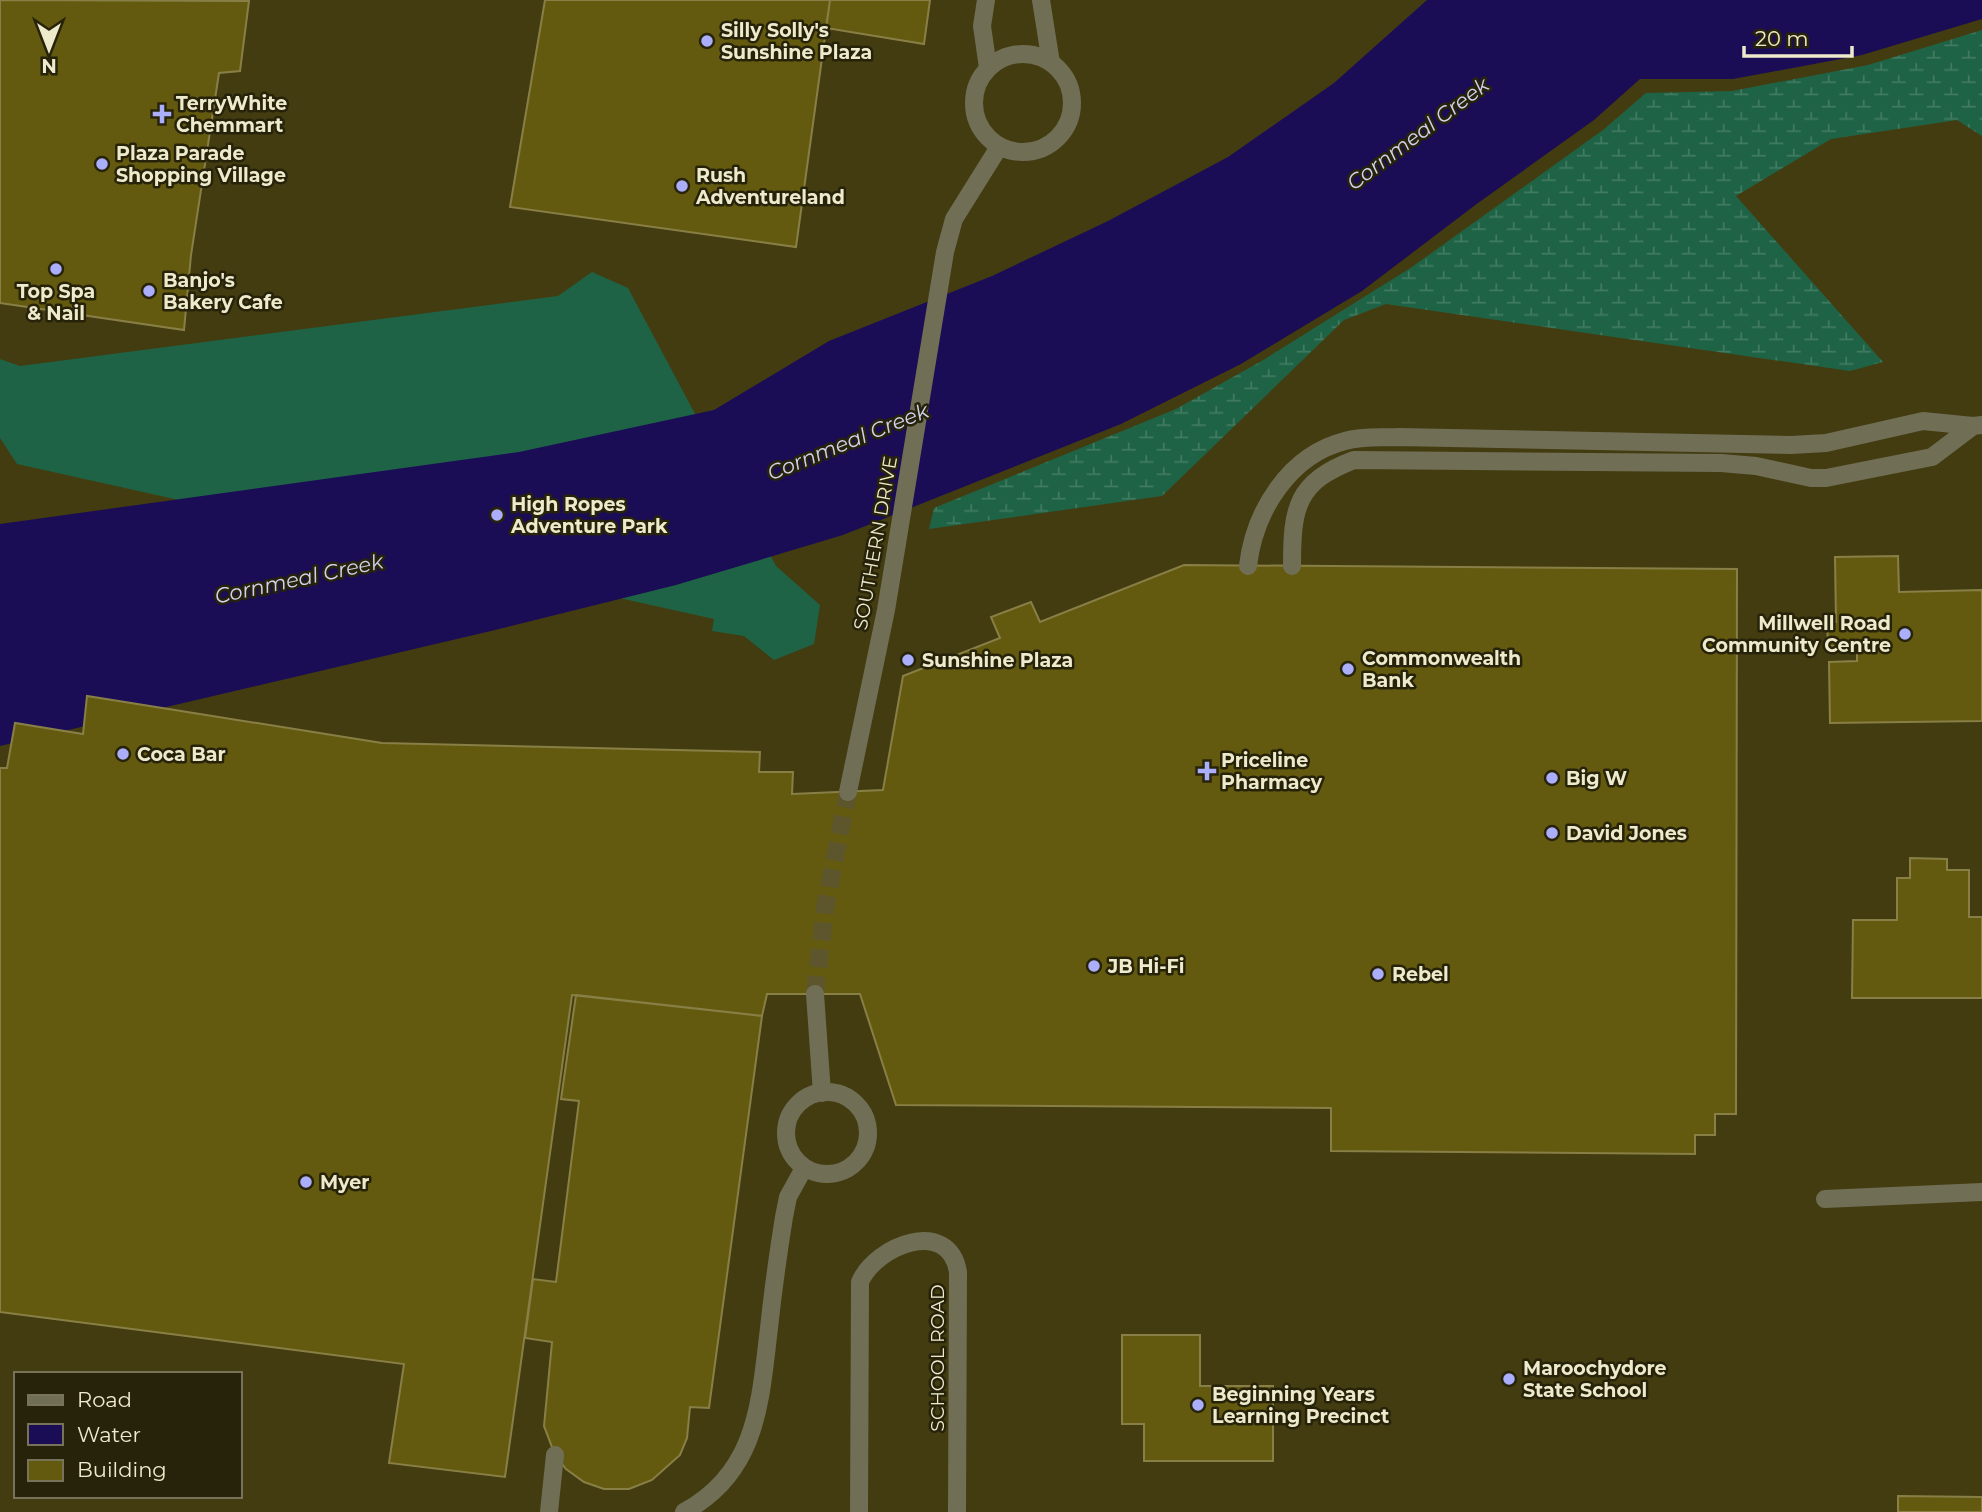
<svg xmlns="http://www.w3.org/2000/svg" width="1982" height="1512" viewBox="0 0 1982 1512" font-family="Montserrat,sans-serif">
	<style>
		.grass { fill: #1f6346 }
		.wetland { fill: url(#wetland-marsh) }
		.water { fill: #1b0d55 }
		.building { fill: #645a0f; stroke: #887f46; stroke-width: 2 }
		.lines { fill: none; stroke-linecap: round; stroke-linejoin: round }
		.minor-tunnel { stroke: #5d562c; stroke-width: 18; stroke-dasharray: 18 9; stroke-linecap: butt }
		.minor { stroke: #716e56; stroke-width: 18 }
		.poi-dot { fill: #abaffb; stroke: #27230b; stroke-width: 2.5 }
		.labels { text-anchor: middle; stroke-width: 5; stroke-linejoin: round; paint-order: stroke }
		.poi-label { font-size: 19px; font-weight: bold; fill: #eeeacc; stroke: #27230b; text-anchor: start }
		.street-label { font-size: 19px; fill: #eeeacc; stroke: #27230b }
		.water-label { font-size: 21px; font-style: italic; fill: #d1d3ee; stroke: #27230b }
	</style>
	<defs>
		<pattern id="wetland-marsh" width="20" height="14" patternUnits="userSpaceOnUse" patternTransform="scale(1.75)"><rect width="20" height="14" fill="#1f6346"/><path d="M1 5h8M5 5V1M11 12h8M15 12V8" fill="none" stroke="#407a60"/></pattern>
	</defs>
	<rect width="100%" height="100%" fill="#433c10"/>
	<path class="grass" d="M592,272L628,288L776,566L820,605L814,644L774,660L744,636L712,631L714,619L17,464L0,438V359L20,366L558,296Z"/>
	<path class="wetland" d="M1982,30V136L1957,120L1831,139L1736,196L1883,362L1850,371L1386,304L1344,320L1162,496L929,529L934,508L1176,409L1265,359L1412,267L1603,130L1646,93L1732,91L1868,65Z"/>
	<path class="water" d="M1427,0H1982V19L1862,55L1733,79H1640L1594,120L1478,203L1362,291L1241,364L1121,424L843,535L676,585L491,631L0,746V524L519,452L714,410L829,341L992,276L1108,221L1228,157L1334,83Z"/>
	<path class="building" d="M0,0L249,1L240,71L219,73L191,255L184,330L0,303Z
		M545,0H830L796,247L510,207Z
		M830,0H930L924,44L826,28Z
		M1898,556L1899,592L1982,590V721L1830,723L1829,662L1857,661V646H1828L1827,622H1836L1835,557Z
		M1184,565L1737,569L1736,1114H1715V1135H1695V1154L1331,1151V1108L896,1105L860,994H767L762,1016L572,995L505,1477L389,1463L404,1364L0,1312V768H7L15,723L83,734L87,696L382,743L760,752L759,772H793L792,794L883,790L903,676L1000,638L991,617L1031,602L1040,622Z
		M1910,858L1947,859V870H1969V917H1982V998H1852L1853,920H1897V878H1910Z
		M576,995L762,1016L709,1408L690,1407L687,1438L680,1455L652,1480L629,1489H604L584,1482L566,1469L555,1455L544,1426L552,1342L525,1338L533,1279L556,1282L579,1101L561,1099Z
		M1122,1335H1200V1386H1273V1461H1144V1424H1122Z
		M1898,1496L1982,1497V1512H1898Z"/>
	<g class="lines">
		<path class="minor-tunnel" d="M815,994L825,908L848,792"/>
		<path class="minor" d="M986,0L982,26L988,68
			M1041,0L1051,63
			M974 103a49 49 0 1 1 98 0a49 49 0 1 1-98 0Z
			M1248,566C1254,512 1289,455 1345,441C1362,436 1381,438 1399,437L1791,445L1826,443L1923,421L1973,426L1982,425
			M1292,566C1292,508 1296,482 1354,460L1721,463L1756,466L1811,478H1826L1932,457L1973,426
			M848,792L886,610L945,252L954,219L999,147
			M815,994L822,1093
			M786 1133a41 41 0 1 1 82 0a41 41 0 1 1-82 0Z
			M1825,1199L1982,1192
			M549,1512L555,1455
			M684,1512C758,1472 760,1402 769,1328C773,1291 778,1254 784,1217L788,1197L804,1168
			M859,1512L860,1282C876,1245 949,1217 958,1272L957,1512"/>
	</g>
	<g class="poi-dot">
		<circle cx="707" cy="41" r="7"/>
		<path d="M158.5 103.5h7v7h7v7h-7v7h-7v-7h-7v-7h7z"/>
		<circle cx="102" cy="164" r="7"/>
		<circle cx="682" cy="186" r="7"/>
		<circle cx="56" cy="269" r="7"/>
		<circle cx="149" cy="291" r="7"/>
		<circle cx="497" cy="515" r="7"/>
		<circle cx="1905" cy="634" r="7"/>
		<circle cx="908" cy="660" r="7"/>
		<circle cx="1348" cy="669" r="7"/>
		<circle cx="123" cy="754" r="7"/>
		<path d="M1203.5 760.5h7v7h7v7h-7v7h-7v-7h-7v-7h7z"/>
		<circle cx="1552" cy="778" r="7"/>
		<circle cx="1552" cy="833" r="7"/>
		<circle cx="1094" cy="966" r="7"/>
		<circle cx="1378" cy="974" r="7"/>
		<circle cx="306" cy="1182" r="7"/>
		<circle cx="1509" cy="1379" r="7"/>
		<circle cx="1198" cy="1405" r="7"/>
	</g>
	<g class="labels">
		<g class="poi-label">
			<text x="721" y="37">Silly Solly's<tspan x="721" dy="22">Sunshine Plaza</tspan></text>
			<text x="176" y="110">TerryWhite<tspan x="176" dy="22">Chemmart</tspan></text>
			<text x="116" y="160">Plaza Parade<tspan x="116" dy="22">Shopping Village</tspan></text>
			<text x="696" y="182">Rush<tspan x="696" dy="22">Adventureland</tspan></text>
			<text x="163" y="287">Banjo's<tspan x="163" dy="22">Bakery Cafe</tspan></text>
			<text x="56" y="298" text-anchor="middle">Top Spa<tspan x="56" dy="22">&amp; Nail</tspan></text>
			<text x="511" y="511">High Ropes<tspan x="511" dy="22">Adventure Park</tspan></text>
			<text x="1891" y="630" text-anchor="end">Millwell Road<tspan x="1891" dy="22">Community Centre</tspan></text>
			<text x="1362" y="665">Commonwealth<tspan x="1362" dy="22">Bank</tspan></text>
			<text x="922" y="667">Sunshine Plaza</text>
			<text x="137" y="761">Coca Bar</text>
			<text x="1221" y="767">Priceline<tspan x="1221" dy="22">Pharmacy</tspan></text>
			<text x="1566" y="785">Big W</text>
			<text x="1566" y="840">David Jones</text>
			<text x="1108" y="973">JB Hi-Fi</text>
			<text x="1392" y="981">Rebel</text>
			<text x="320" y="1189">Myer</text>
			<text x="1523" y="1375">Maroochydore<tspan x="1523" dy="22">State School</tspan></text>
			<text x="1212" y="1401">Beginning Years<tspan x="1212" dy="22">Learning Precinct</tspan></text>
		</g>
		<g class="street-label">
			<text transform="translate(875 543) rotate(-80)" y="7">SOUTHERN DRIVE</text>
			<text transform="translate(937 1358) rotate(-90)" y="7">SCHOOL ROAD</text>
		</g>
		<g class="water-label">
			<text transform="translate(1418 134) rotate(-37)" y="7">Cornmeal Creek</text>
			<text transform="translate(848 442) rotate(-22)" y="7">Cornmeal Creek</text>
			<text transform="translate(299 579) rotate(-12)" y="7">Cornmeal Creek</text>
		</g>
	</g>
	<rect x="14" y="1372" width="228" height="126" fill="#27230b" stroke="#777358" stroke-width="2"/>
	<rect x="28" y="1395" width="35" height="10" fill="#716e56" stroke="#777358" stroke-width="2"/>
	<text x="77" y="1407" font-size="21" fill="#eeeacc">Road</text>
	<rect x="28" y="1424" width="35" height="21" fill="#1b0d55" stroke="#777358" stroke-width="2"/>
	<text x="77" y="1442" font-size="21" fill="#eeeacc">Water</text>
	<rect x="28" y="1460" width="35" height="21" fill="#645a0f" stroke="#777358" stroke-width="2"/>
	<text x="77" y="1477" font-size="21" fill="#eeeacc">Building</text>
	<g transform="translate(49 49) rotate(180)" stroke="#27230b" stroke-width="5" paint-order="stroke">
	<path d="M0-5L12 26L0 18L-12 26Z" fill="#eeeacc"/>
	<text y="-10" font-size="19" font-weight="bold" text-anchor="middle" fill="#eeeacc">N</text>
	</g>
	<path d="M1744 46v10h108v-10" fill="none" stroke="#eeeacc" stroke-width="3.5"/>
	<text x="1755" y="46" font-size="21" fill="#eeeacc" stroke="#27230b" stroke-width="5" paint-order="stroke">20 m</text>
</svg>
